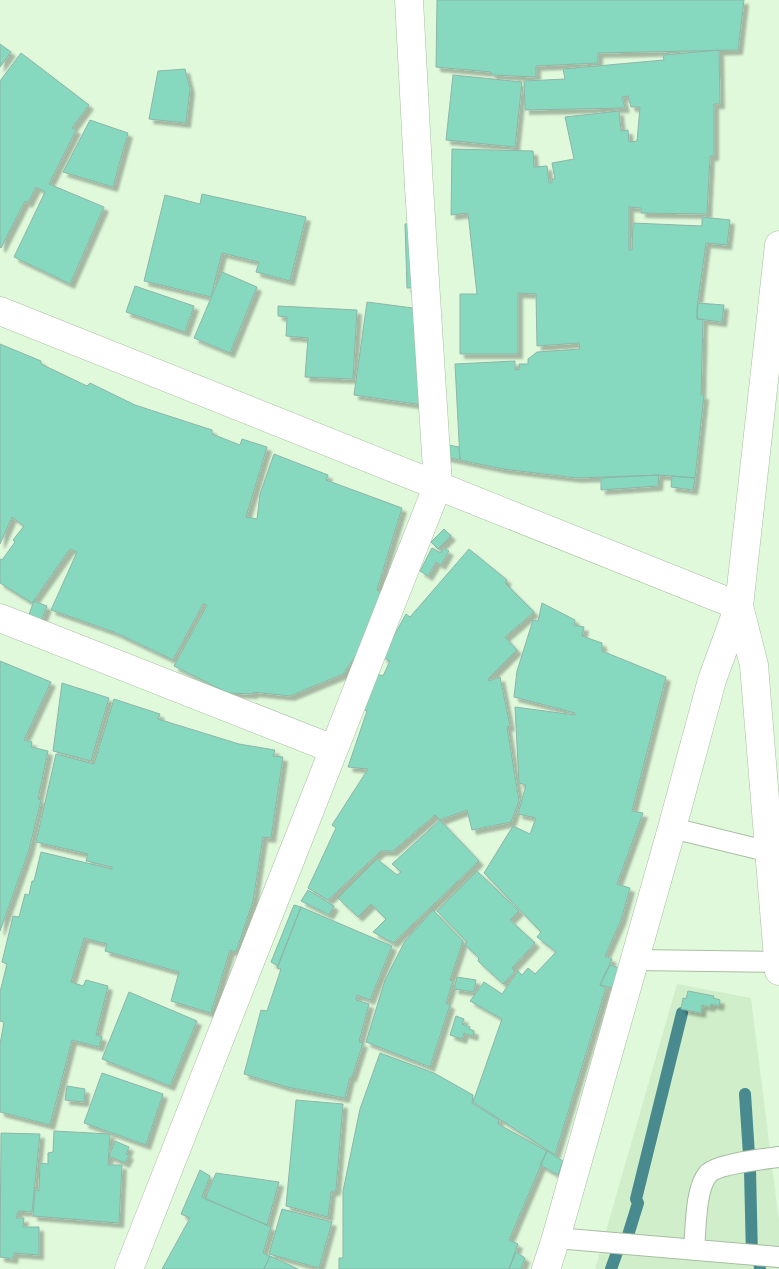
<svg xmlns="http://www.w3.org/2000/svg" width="779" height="1269" viewBox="0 0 779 1269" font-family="'Source Serif 4',serif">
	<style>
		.built { fill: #d0eeca }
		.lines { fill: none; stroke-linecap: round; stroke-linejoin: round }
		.stream { stroke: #488a8d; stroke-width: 12 }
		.building { fill: #86d8be; stroke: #8eb5a8; filter: url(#shadow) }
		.service-casing { stroke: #a7bea2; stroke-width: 22 }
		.minor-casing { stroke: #a7bea2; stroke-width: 29 }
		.tertiary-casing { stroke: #a7bea2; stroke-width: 29 }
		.service { stroke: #fff; stroke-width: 20 }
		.minor { stroke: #fff; stroke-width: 28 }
		.tertiary { stroke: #fff; stroke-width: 28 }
	</style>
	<defs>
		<filter id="shadow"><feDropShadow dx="4.5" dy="4.5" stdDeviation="1" flood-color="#0004"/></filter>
	</defs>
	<rect width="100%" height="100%" fill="#e0f9db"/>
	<path class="built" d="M677,984L751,998L779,1221V1269H595Z"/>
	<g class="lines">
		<path class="stream" d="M745,1094L750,1170L752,1257L759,1258L760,1269
			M611,1269L620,1244L625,1245L638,1203L636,1199L682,1013"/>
	</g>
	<path class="building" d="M437,0H744L738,50L598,53V63L536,66V77L492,75L491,72L436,67Z
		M0,44L11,52L0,67Z
		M719,50L720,104H714V156H710L707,214L641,213V208L629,207V250H632L633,223L702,226V217L730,220L727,245L706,243L697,308V319H703L701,395H704L695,478L659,475L577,478L503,469L460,460L455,364L515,361V370L520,369L519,364H528V359L537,352L580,349L579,343L537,346L536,294L518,293V354H460V294H477L468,213L451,215L452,149L533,151L534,167L547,166L549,183H552V179H555L552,163L574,159L565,117L619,111L621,131L628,130L629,142L637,141L640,107H631L628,96L622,97L625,108L525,110L524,81L565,79L563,69L664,60L663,55Z
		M21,53L89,105L72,128L76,130L49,184L104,207L70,284L14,257L45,192L36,187L28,203L25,201L1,248L0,247V81Z
		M185,69L190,89L186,123L149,119L158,71Z
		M453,75L522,82L515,147L446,140Z
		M90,120L128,133L113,187L63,172Z
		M202,194L306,217L290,281L256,272L259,262L222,253L211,297L144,281L165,195L200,204Z
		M425,223L428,287L407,288L405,224Z
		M222,272L257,287L230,353L194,338Z
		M135,286L194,306L185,332L126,312Z
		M367,302L436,311L423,405L354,395Z
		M698,303L724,305L722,322L697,319Z
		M278,306L357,310L353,379L305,377L308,338L286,336L287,317L278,316Z
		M0,344L41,361V364L87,386L90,383L135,405L212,430V434L240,445L242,439L267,447L246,517L257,519L260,494L274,454L328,475L326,480L402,508L377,590L384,596L362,647L343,674L290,696L253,692V694L228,693L174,666L207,605L203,604L173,660L114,632L51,610L77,552L70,549L32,603L0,583V559L2,560L15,542L13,540L24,526L12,517L0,544Z
		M433,442L459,447L460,460L431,454Z
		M659,475L658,486L601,490V478Z
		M672,476L695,478L693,490L671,487Z
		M444,529L451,536L438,549L431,542Z
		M432,548L441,553L443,548L449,551L441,565L436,562L428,576L420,571Z
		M469,549L507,580L505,583L534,612L505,637L517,650L488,679L489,681L500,677L510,726L507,727L519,801L511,822L472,830L467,810L440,820L435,815L393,851H381L328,900L308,888L336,828L332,825L368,769L348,767L367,711L363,709L377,674L383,676L390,661L382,657L406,614L410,617Z
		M34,601L47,606L41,622L28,617Z
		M542,603L575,620L574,625L584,627L582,636L602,643V651L666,677L632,811L643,813L617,884L630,888L621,920L605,956L612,959L600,985L606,988L555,1155L473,1102L502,1019L470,1001L484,982L502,994L518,971L522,975L528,968L535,974L556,952L537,937L541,932L484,873L513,826L530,834L536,818L518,814L526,785L519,783L515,707L575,715V713L514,697L517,671L533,620L538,621Z
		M0,661L51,682L24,740L32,742L31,747L48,751L38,799L41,800L29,850L0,931Z
		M62,683L109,698L91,761L53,751Z
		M114,699L160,714L158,719L239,744L275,750L273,756L283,757L271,838L263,837L253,901L236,952L230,950L211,1013L171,1001L179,972L105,951L107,944L84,938L71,982L83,986L86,980L108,986L96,1035L102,1037L99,1047L72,1040L50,1125L0,1112V1044L4,1022L0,1021V992L7,964L2,962L13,916L19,917L25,894L29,895L32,881H34L41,852L112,869V867L86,861L88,854L36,842L56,754L94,764Z
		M440,820L479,861L393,943L373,932L386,919L371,904L358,917L338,898L377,859L397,875L401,872L392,864Z
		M477,871L519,911L510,920L535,943L512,968L515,971L503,984L478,961L479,958L465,945L467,942L437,911Z
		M308,890L334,906L329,915L301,901Z
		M294,905L301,907L278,966L271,962Z
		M301,907L392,946L370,1000L357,995L356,1000L369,1004L359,1042L363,1043L352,1077H350L345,1098L287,1087L244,1074L261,1010L267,1011L281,969L277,968Z
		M433,910L463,941L450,980L453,981L446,1003L450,1005L430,1067L366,1042L385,980L405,941Z
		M610,965L623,969L617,989L600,985Z
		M457,977L476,980L474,992L454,989Z
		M688,991L714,996L713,998L720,1000L719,1006L711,1004L710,1007L702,1005L701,1013L681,1009L683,998L686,999Z
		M129,992L197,1021L170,1086L102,1059Z
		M456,1016L464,1019L462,1024L470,1027L469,1029L474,1031L473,1036L464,1033L462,1039L450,1035Z
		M380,1053L434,1073L473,1095L472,1103L499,1120L498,1124L547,1151L509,1240L518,1244L509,1269H339V1258H343V1191L360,1109Z
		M102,1073L163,1094L146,1145L84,1123Z
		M67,1086L85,1089L84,1102L65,1100Z
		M296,1100L343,1104L336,1190L331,1192L328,1217L286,1206Z
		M54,1131L110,1134L108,1165H122L119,1223L33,1216L35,1190L39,1191L40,1163L48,1164V1153L53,1152Z
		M1,1133L40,1134L32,1212L18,1211L16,1218H24L23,1227H39V1255L14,1253L13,1259L0,1257Z
		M115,1141L129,1147L126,1154L129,1155L125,1163L109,1156Z
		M547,1151L563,1161L558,1175L540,1165Z
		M200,1170L210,1176L202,1197L271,1227L263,1253L270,1256L264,1269H162L190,1218L181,1214Z
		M216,1173L279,1182L267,1225L205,1199Z
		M282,1209L332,1222L319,1268L269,1254Z
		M516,1252L525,1258L521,1269H509Z
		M270,1256L298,1269H264Z"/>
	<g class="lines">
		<g class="service-casing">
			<path id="service" d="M672,828L770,852
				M635,960L778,962
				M556,1238L779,1257
				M694,1250C696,1229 695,1189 708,1174C717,1164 764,1159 779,1157"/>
		</g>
		<g class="minor-casing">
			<path id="minor" d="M0,311L739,606
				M0,618L333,749
				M129,1269L438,485L419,187L409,0"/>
		</g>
		<g class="tertiary-casing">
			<path id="tertiary" d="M779,245L739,606L754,665L779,971
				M546,1269L556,1238L672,828L712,680L739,606"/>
		</g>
		<use href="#service" class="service"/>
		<use href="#minor" class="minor"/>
		<use href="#tertiary" class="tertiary"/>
	</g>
</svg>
